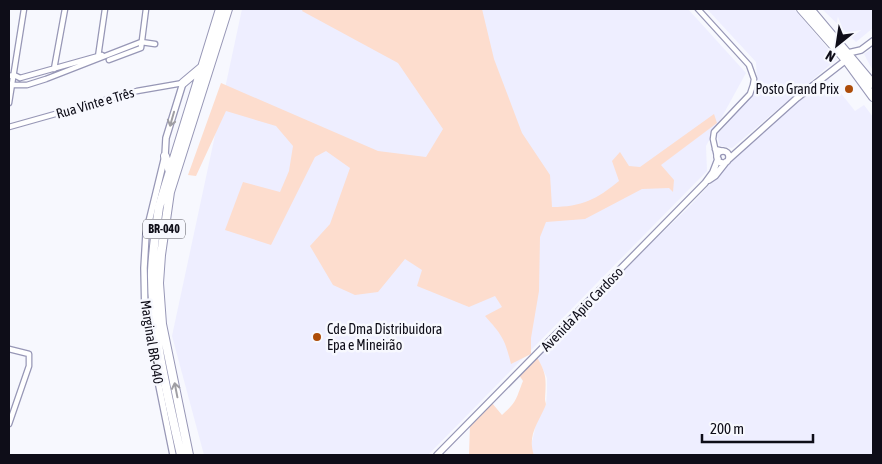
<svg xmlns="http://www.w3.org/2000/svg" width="882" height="464" viewBox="0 0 882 464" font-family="'Asap Condensed',sans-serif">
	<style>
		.built { fill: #eef }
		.green { fill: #fdddce }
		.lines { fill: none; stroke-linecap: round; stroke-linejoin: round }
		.street-casing { stroke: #9797b6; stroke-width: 7 }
		.secondary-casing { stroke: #9797b6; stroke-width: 8 }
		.highway-casing { stroke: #9797b6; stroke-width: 10 }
		.street { stroke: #fff; stroke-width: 4.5 }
		.secondary { stroke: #fff; stroke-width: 5.5 }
		.highway { stroke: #fff; stroke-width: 8 }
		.oneway { stroke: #9f9ea3 }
		.poi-dot { fill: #ad4c08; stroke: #f7f8fe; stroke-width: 2 }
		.labels { text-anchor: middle; stroke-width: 5; stroke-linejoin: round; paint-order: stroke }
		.shield { fill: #f7f8fe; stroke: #54545d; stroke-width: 1 }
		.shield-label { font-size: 12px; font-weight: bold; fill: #0e0d18 }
		.poi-label { font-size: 14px; fill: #0e0d18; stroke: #f7f8fe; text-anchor: end }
		.street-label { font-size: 14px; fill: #0e0d18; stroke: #f7f8fe }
	</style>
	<rect width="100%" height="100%" fill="#f7f8fe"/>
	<path class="built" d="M242,9H688L746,73L706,146L707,171L428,455H204L172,336Z
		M707,9H794L837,59L732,148L720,146L717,135L749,98L757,81L756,62Z
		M822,9H873V28L856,42Z
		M873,48V71L864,54Z
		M828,77L855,111L864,105L873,117V455H534L531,446L537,420L546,405L547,392V378L538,359L647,247L687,209L758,133L778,116Z"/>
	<path class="green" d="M303,9H482L494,59L522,133L550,175L552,207C582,207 597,199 619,181L612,161L620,152L629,166L640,167L714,114L717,123L661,165L674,180L673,192L669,188L642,189L585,219L546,222L540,237L539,291L531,338V354L511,364C505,339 502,335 485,316L502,307L495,296L469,307L417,286L422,270L405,259L378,292L355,295L333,285L310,246L330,224L350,168L326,151L315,157L271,245L225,230L243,182L280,192L289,171L293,146L276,126L226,111L196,176L188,175L221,83L378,151L426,157L443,129L398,63L302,11Z
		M537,357C547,375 546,379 545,399C545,403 547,403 545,407C538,423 527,436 534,455H469L470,424L492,403L502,415C518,401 516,398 523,381L519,375Z"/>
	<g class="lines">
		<g class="street-casing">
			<path id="street" d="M698,9L749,65L754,79L753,85L750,94L714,132L713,139L717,157
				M98,57L105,9
				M109,60L141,48L146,9
				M54,69L65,9
				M9,76L14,75L20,78L102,55
				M12,85H27L46,79L141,42L155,44
				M9,103L24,9
				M9,127L137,91L183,83
				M715,149L723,151
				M9,349L29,354V366L9,424"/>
		</g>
		<g class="secondary-casing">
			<path id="secondary" d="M848,53L861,50L873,41
				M717 157a6 6 0 1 1 12 0a6 6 0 1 1-12 0Z
				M729,159L797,98L846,60
				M709,180L715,176L726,162
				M173,455L145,317L144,268L146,234L165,156L166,138L183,83
				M437,455L705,183L713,172L718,159"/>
		</g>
		<g class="highway-casing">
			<path id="highway" d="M801,9L846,60L873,97
				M810,9L873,84
				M183,83L202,67
				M165,156L170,172
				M181,455C168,397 151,330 152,271C153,249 156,228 159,207L220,9
				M189,455L162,324L159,283L161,255L170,192L228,9"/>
		</g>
		<use href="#street" class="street"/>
		<use href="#secondary" class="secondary"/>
		<use href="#highway" class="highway"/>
	</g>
	<defs><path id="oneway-shaft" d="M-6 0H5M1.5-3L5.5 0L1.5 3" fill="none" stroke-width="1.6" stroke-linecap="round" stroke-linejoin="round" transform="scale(1.25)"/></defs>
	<g class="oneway">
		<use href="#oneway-shaft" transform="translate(172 119) rotate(106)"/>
		<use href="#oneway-shaft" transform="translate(176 390) rotate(-101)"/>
	</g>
	<g class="poi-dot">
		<circle cx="849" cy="89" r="5"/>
		<circle cx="317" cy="337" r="5"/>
	</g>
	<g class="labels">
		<rect class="shield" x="143" y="219.5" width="42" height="19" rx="4"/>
		<g class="shield-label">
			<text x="164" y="233">BR-040</text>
		</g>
		<g class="poi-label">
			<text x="839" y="94">Posto Grand Prix</text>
			<text x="327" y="334" text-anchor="start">Cde Dma Distribuidora<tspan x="327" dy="16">Epa e Mineirão</tspan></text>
		</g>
		<g class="street-label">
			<text transform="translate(95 103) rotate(-16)" y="5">Rua Vinte e Três</text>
			<text transform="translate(582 309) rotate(-46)" y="5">Avenida Apio Cardoso</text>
			<text transform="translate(152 342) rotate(81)" y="5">Marginal BR-040</text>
		</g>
	</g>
	<rect width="882" height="464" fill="none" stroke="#0e0d18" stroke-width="20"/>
	<g transform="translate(837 45) rotate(210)" stroke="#f7f8fe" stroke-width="4" paint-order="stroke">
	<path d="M0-4L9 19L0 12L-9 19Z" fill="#0e0d18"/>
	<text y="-8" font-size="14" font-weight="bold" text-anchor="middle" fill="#0e0d18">N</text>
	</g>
	<path d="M702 434v8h111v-8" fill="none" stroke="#0e0d18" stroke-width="2.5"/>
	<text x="710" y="434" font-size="15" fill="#0e0d18" stroke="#f7f8fe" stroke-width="4" paint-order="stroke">200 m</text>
</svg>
